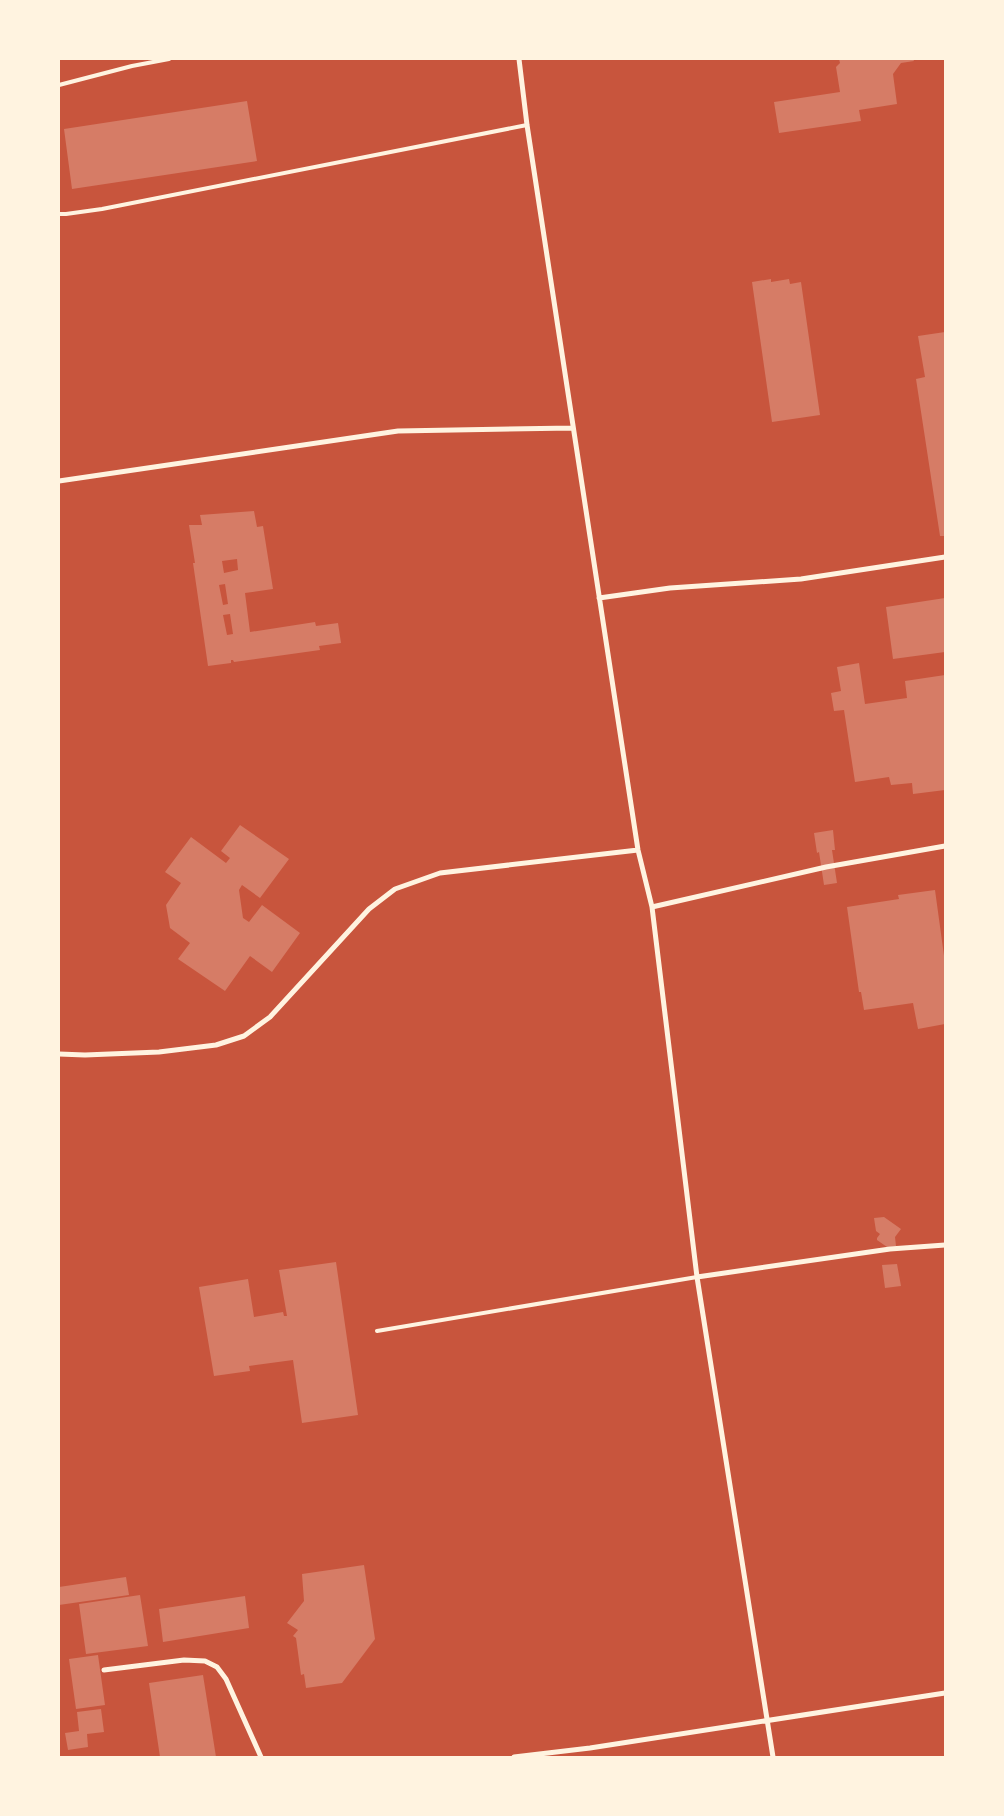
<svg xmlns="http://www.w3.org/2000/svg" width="1004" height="1816" viewBox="0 0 1004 1816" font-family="Karla,sans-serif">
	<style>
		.building { fill: #d67c66; fill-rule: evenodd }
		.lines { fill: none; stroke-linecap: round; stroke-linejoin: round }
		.service { stroke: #fff3e0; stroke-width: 4 }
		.minor { stroke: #fff3e0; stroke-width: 5 }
	</style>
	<rect width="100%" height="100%" fill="#c8553d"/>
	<path class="building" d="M839,59H913L914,61L901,63L893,74L897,104L859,110L861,121L779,133L774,102L840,92L836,67L840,63Z
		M247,101L257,161L72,189L64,129Z
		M771,279V282L789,279L790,284L801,282L820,415L772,422L752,282Z
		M945,332V536H940L916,379L925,377L918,336Z
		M254,511L257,527L263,526L273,589L245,593L250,632L315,622L316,626L338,623L341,643L319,646L320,650L234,662L233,660H231V663L208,666L193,563H195L189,525H202L200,515ZM237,559L238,570L224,573L222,561ZM225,584L228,604L223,605L219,585ZM230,614L233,634L227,635L223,615Z
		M945,598V652L893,659L886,607Z
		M859,663L865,704L907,698L905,681L945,675V790L913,794L912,783L891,785L889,777L855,782L844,710L834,711L831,693L841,691L837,667Z
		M240,825L289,859L260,898L242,885L239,890L243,918L249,922L262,905L300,933L272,972L250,956L225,991L178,959L190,943L170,928L166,905L181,883L165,872L191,837L226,863L230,858L221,851Z
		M833,830L835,850H832L837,883L824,885L819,852L817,853L814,833Z
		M935,890L945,963V1024L918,1029L913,1003L864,1010L861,992H859L847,907L899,899L898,895Z
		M884,1217L901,1229L895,1237L896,1246L887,1247L877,1240V1238L880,1234L876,1231L874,1218Z
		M336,1262L358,1415L302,1423L293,1360L249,1366L250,1371L214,1376L199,1287L248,1279L254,1317L283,1312L284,1316H287L279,1270Z
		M897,1264L901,1286L885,1288L882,1265Z
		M364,1565L375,1639L342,1683L306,1688L304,1674L301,1675L296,1638L293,1636L298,1630L287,1623L304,1601L302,1574Z
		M126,1577L129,1595L59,1605V1587Z
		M140,1595L148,1646L86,1654L79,1604Z
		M245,1596L249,1628L163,1642L159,1609Z
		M98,1655L105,1705L76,1709L69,1659Z
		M203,1675L216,1757H169V1756L160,1757L149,1683Z
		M101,1709L104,1732L87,1734L88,1747L68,1750L65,1733L79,1731L77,1712Z"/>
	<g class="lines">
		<path class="service" d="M59,85L132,66L169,59
			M59,214H66L102,209L527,125
			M377,1331L697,1277"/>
		<path class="minor" d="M519,59L527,125L638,850L652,907L697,1277L773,1757
			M59,481L398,431L573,428
			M599,598L670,588L801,579L945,557
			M652,907L826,867L945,846
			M59,1054L85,1055L159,1052L216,1045L244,1036L270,1017L369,909L395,889L440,873L638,850
			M697,1277L890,1249L945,1245
			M104,1670L184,1660L205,1661L217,1667L226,1679L261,1757
			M514,1757L590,1748L945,1693"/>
	</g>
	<rect width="1004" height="1816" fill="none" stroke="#fff3e0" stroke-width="120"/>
</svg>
